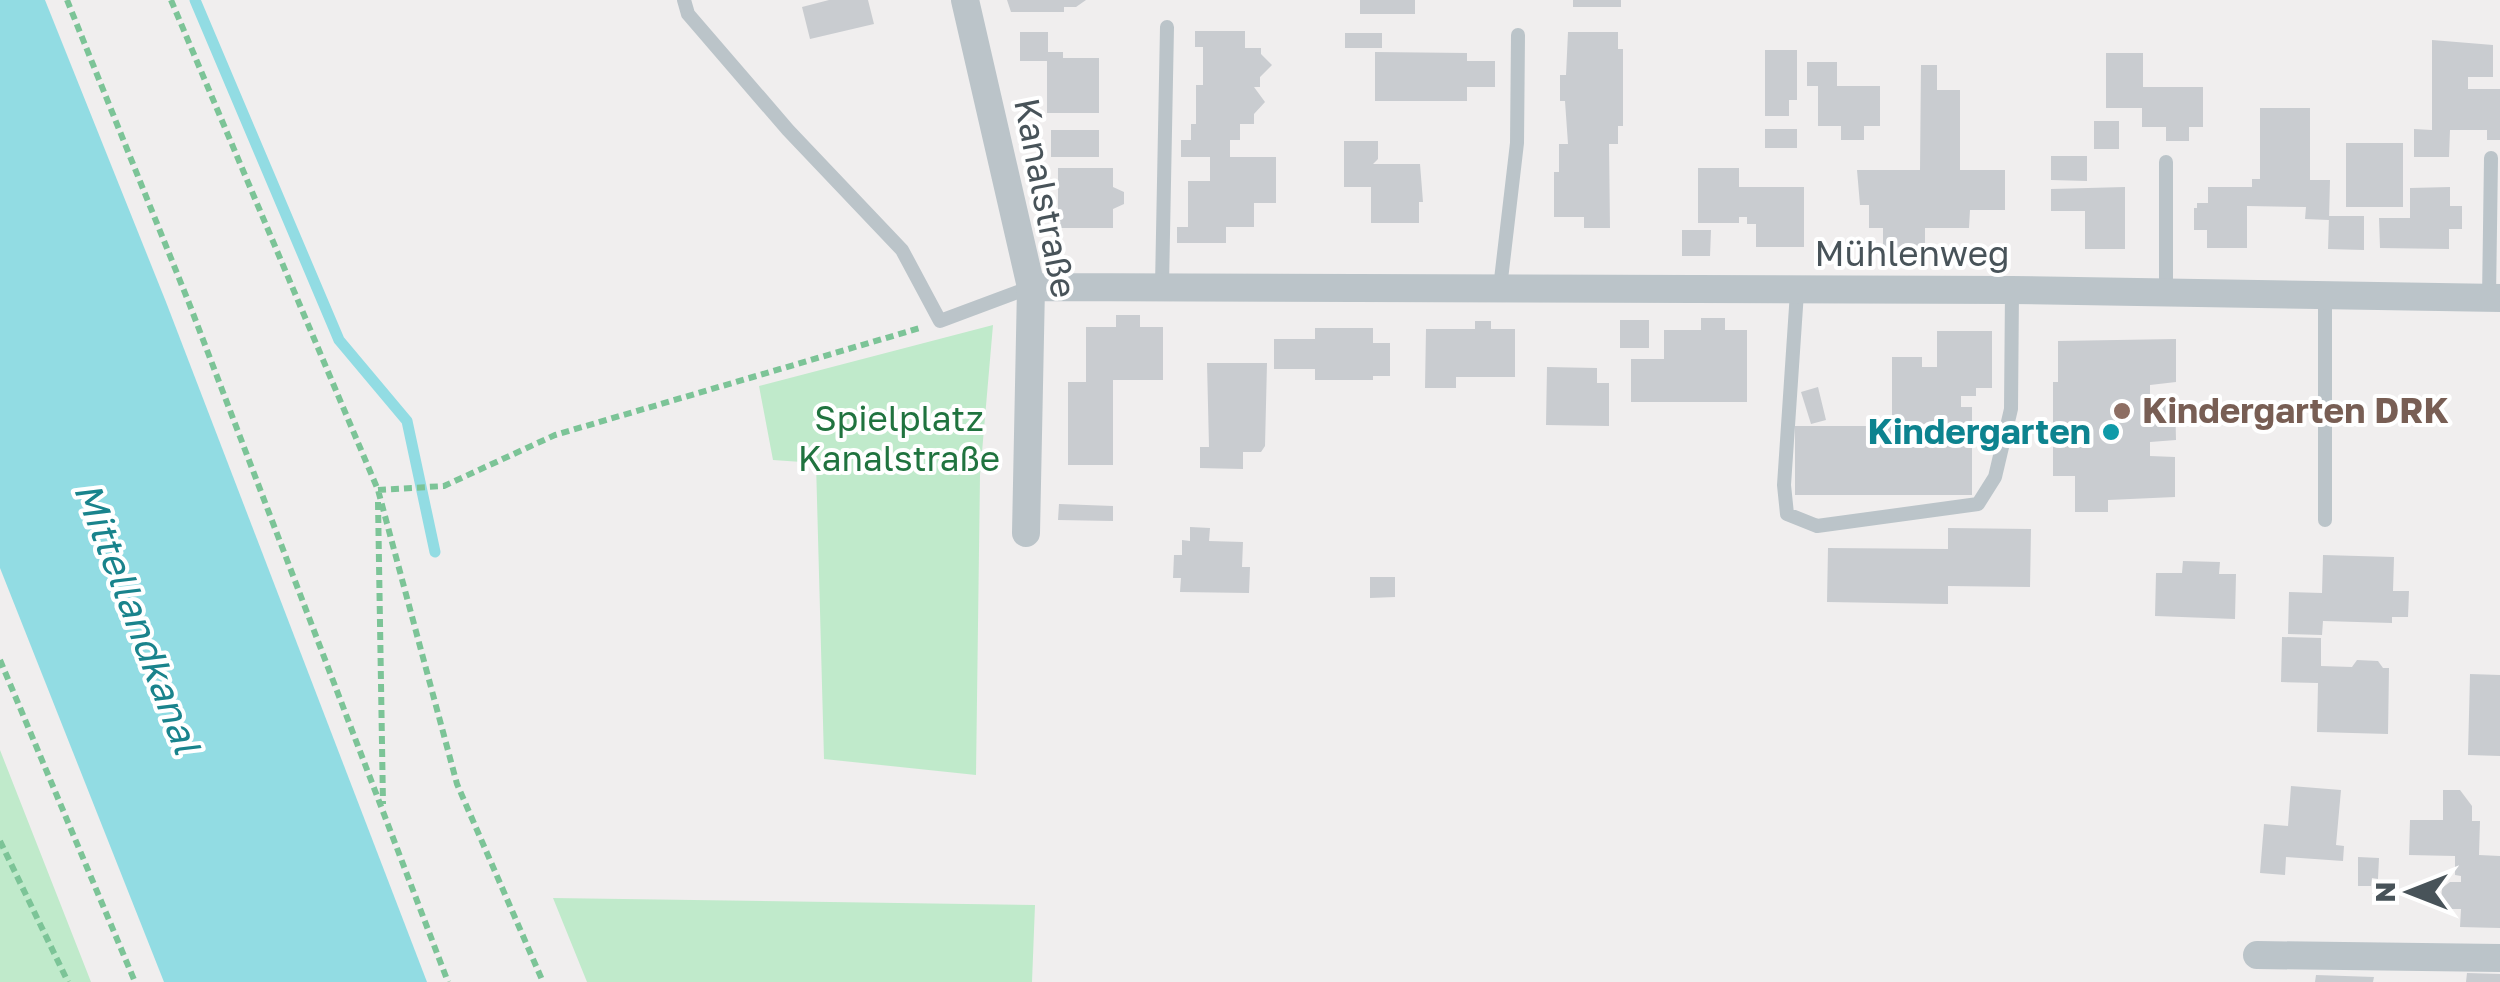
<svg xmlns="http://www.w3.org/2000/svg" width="2500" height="982" viewBox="0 0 2500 982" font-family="'Golos Text',sans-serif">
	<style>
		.green { fill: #c0eacb }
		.water { fill: #92dce3 }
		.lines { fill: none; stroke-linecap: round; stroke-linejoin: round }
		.stream { stroke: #92dce3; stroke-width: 11 }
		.building { fill: #c9ccd0 }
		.path { stroke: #7cc497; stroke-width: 6; stroke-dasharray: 8 5; stroke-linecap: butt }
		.lane { stroke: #bbc4c9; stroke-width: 14 }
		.street { stroke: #bbc4c9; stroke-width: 28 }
		.education-dot { fill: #8d6e63; stroke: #fff; stroke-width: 4 }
		.culture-dot { fill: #0f9aa8; stroke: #fff; stroke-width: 4 }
		.labels { text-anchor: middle; stroke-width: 8; stroke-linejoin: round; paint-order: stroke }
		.street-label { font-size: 35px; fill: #485359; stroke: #fff }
		.education-label { font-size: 35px; font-weight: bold; fill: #785e54; stroke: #fff; text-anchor: start }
		.park-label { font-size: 35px; fill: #20733f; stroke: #fff }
		.culture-label { font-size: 35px; font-weight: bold; fill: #0d838f; stroke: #fff; text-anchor: end }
		.water-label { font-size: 38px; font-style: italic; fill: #19838c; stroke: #fff }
	</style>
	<rect width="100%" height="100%" fill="#f0eeee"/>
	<path class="green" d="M993,325L980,475L976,775L824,759L816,463L773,460L759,386Z
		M0,750L91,982H0Z
		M553,898L1035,905L1032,982H587Z"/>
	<path class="water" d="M0,0H45L166,302L427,982H164L0,568Z"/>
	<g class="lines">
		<path class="stream" d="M195,0L339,340L407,421L435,552"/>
	</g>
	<path class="building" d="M829,0H868L874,24L810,39L802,7Z
		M1007,0H1086L1076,7H1064V12H1011Z
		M1360,0H1415V14H1360Z
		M1573,0H1621V7H1573Z
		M1195,31H1245V48H1261V54L1272,65L1260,77V87H1254L1265,102L1254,114V124H1240V140H1230V157H1276V203H1254V227H1226V243H1177V227H1188V181H1210V157H1181V140H1191V124H1196V85H1203V47H1195Z
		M1020,32H1048V52H1063V58H1099V113H1047V61H1020Z
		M1568,32H1618V49H1623V126H1618V144H1609L1610,228H1584V217H1554V172H1559V144H1568L1565,101H1560V75H1566Z
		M1345,33H1382V48H1345Z
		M2432,40L2493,45V77H2468V89H2500V140H2487V130H2450L2449,157H2414V129L2432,130Z
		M1765,50H1797V100H1789V116H1765Z
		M1375,52L1467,53V61H1495V87H1467V101H1375Z
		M2106,53H2143V87H2203V127H2189V141H2166V127H2142V108H2106Z
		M1807,62H1837V86H1880V126H1864V140H1841V126H1818V86H1807Z
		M1921,65H1937V90H1960V170H2005V210H1970L1969,228H1925V248L1883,247V228H1869V205H1860L1857,170H1920Z
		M2260,108H2310V180H2330L2329,220L2305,219L2306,207L2247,206V248H2207V230H2194V208H2197V203H2208V187H2252V179H2260Z
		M2094,121H2119V149H2094Z
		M1765,129H1797V148H1765Z
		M1051,130H1099V157H1051Z
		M1344,141H1378V159L1373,164H1420L1423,202H1419V223H1371V187H1344Z
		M2346,143H2403V207H2346Z
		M2051,156H2087V181L2051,180Z
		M1058,168H1113V187L1124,192V204L1113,209V228H1058Z
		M1698,168H1739V187H1804V247H1756V224H1747V217H1739V223H1698Z
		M2125,187V249H2085V211H2051V189Z
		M2450,187V206H2462V229H2449V249L2380,248L2379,218H2410V188Z
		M2329,216H2364V250L2328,249Z
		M1682,230H1711L1710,256H1682Z
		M1116,315H1140V327H1163V380H1113V465H1068V382H1086V327H1116Z
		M1701,318H1725V330H1747V402H1631V359H1664V330H1701Z
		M1620,320H1649V348H1620Z
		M1475,321H1491V329H1515V377H1456V388H1425L1426,329H1475Z
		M1315,328H1373V343H1390V376H1373V380H1315V369H1274V339H1315Z
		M1937,331H1992V388H1976V396H1961V407H1972V495H1795V426H1892V357H1922V367H1937Z
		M2176,339V382L2150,385V399H2175L2176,440L2150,442V456L2175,457V497L2108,500V512H2075V476H2053V382H2058V341Z
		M1207,363H1267L1265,446L1261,452H1243V469L1200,468V447H1209Z
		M1547,367L1597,368V383H1609V426L1546,425Z
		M1818,387L1826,420L1811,424L1801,392Z
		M1059,504L1113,506V521L1058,520Z
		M1190,527L1210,528L1209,541L1243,542L1242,567H1250L1249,593L1180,592L1181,578H1173L1174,555H1182V540L1190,541Z
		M1948,528L2031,529L2030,587L1948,586V604L1827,602L1828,548L1948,549Z
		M2323,555L2394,557L2393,591H2409L2408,617H2392V623L2323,621L2322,635L2288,634L2289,592L2322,593Z
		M2183,561L2220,562L2219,574H2236L2235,619L2155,616L2156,573H2182Z
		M1370,577H1395V597L1370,598Z
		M2282,637L2321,638V666L2352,667L2357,660L2378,661L2383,668H2389L2388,734L2317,732L2318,683L2281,682Z
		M2470,674L2500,675V756L2468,755Z
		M2291,786L2341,790L2336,845L2344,846L2343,861L2286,857L2285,875L2260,873L2264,824L2288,826Z
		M2443,790H2460L2472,806V821H2480L2479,855L2500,856V928L2460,927L2461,909H2450L2441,902L2442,888L2450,882H2461V876L2455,875V856L2409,855L2410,820H2443Z
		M2358,857L2379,858L2378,879L2372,878L2371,886H2358Z
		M2467,973L2500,974V982H2466Z
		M2316,975L2374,977L2373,982H2315Z"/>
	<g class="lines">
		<path class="path" d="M67,0L189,303L448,982
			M171,0L378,490L457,784L543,982
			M378,490L444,486L555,435L920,328
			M378,502L383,804
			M0,660L135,982
			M0,841L68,982"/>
		<path class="lane" d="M684,0L688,14L788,130L902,250L940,321L1031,287
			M1162,286L1167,27
			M1500,288L1517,143L1518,35
			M1797,292L1784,485L1787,514L1817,526L1978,504L1995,477L2011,409L2012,290
			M2166,293V162
			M2325,295V520
			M2489,298L2491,158"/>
		<path class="street" d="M965,0L1031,287L1026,533
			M1031,287L2012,290L2500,298
			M2257,955L2500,958"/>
	</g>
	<circle class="education-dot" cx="2122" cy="411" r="10"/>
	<circle class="culture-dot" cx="2111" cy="432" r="10"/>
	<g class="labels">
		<g class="street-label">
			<text transform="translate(1045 198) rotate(79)" y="12">Kanalstraße</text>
			<text x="1912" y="266">Mühlenweg</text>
		</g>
		<g class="education-label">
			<text x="2142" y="423">Kindergarten DRK</text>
		</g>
		<g class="park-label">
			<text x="899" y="431">Spielplatz<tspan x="899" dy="40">Kanalstraße</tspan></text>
		</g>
		<g class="culture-label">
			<text x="2091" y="444">Kindergarten</text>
		</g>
		<g class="water-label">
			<text transform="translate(137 618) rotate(69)" y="13">Mittellandkanal</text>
		</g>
	</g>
	<g transform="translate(2410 892) rotate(270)" stroke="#ffffff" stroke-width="8" paint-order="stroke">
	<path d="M0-8L18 38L0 25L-18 38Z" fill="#485359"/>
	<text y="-15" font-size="28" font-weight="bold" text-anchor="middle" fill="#485359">N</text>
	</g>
</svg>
